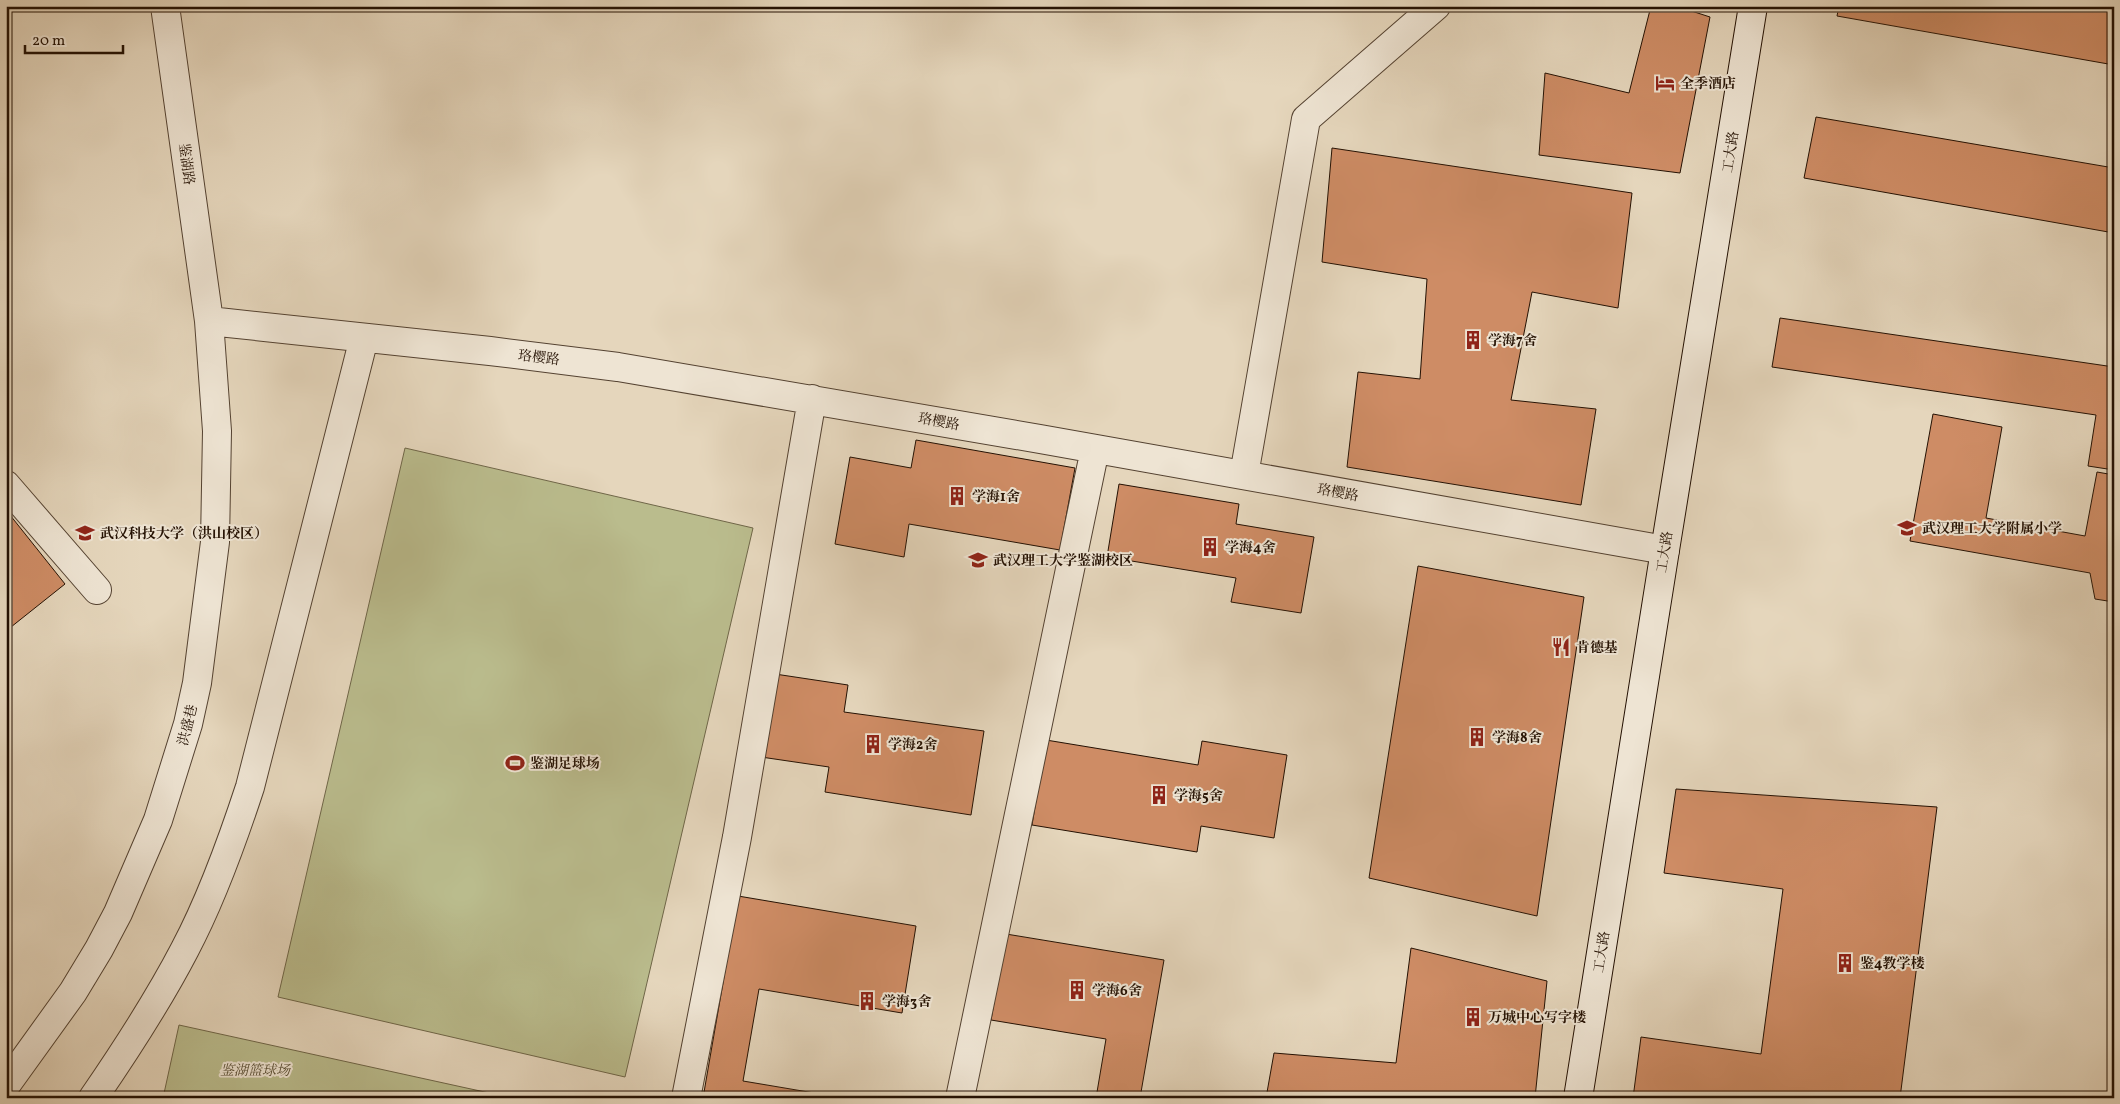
<svg xmlns="http://www.w3.org/2000/svg" width="2120" height="1104" viewBox="0 0 2120 1104" font-family="Vollkorn,'Noto Serif SC',serif">
	<style>
		.green { fill: #babc8d; stroke: #6f6648 }
		.building { fill: #ce8c65; stroke: #241103 }
		.lines { fill: none; stroke-linecap: round; stroke-linejoin: round }
		.street-casing { stroke: #544231; stroke-width: 30 }
		.secondary-casing { stroke: #241103; stroke-width: 30 }
		.street { stroke: #eee4d3; stroke-width: 28 }
		.secondary { stroke: #eee4d3; stroke-width: 28 }
		.labels { text-anchor: middle; stroke-width: 4; stroke-linejoin: round; paint-order: stroke }
		.poi-label { font-size: 14px; font-weight: bold; fill: #241103; stroke: #eee4d3; text-anchor: start }
		.street-label { font-size: 14px; fill: #241103; stroke: #eee4d3 }
		.park-label { font-size: 14px; font-style: italic; fill: #584d33; stroke: #eee4d3 }
	</style>
	<rect width="100%" height="100%" fill="#e5d6bc"/>
	<filter id="stains"><feTurbulence type="fractalNoise" baseFrequency=".004" numOctaves="4"/><feColorMatrix values="0 0 0 0 .2 0 0 0 0 .09 0 0 0 0 .02 0 0 0 .5 -.17"/></filter>
	<radialGradient id="worn" r=".72"><stop offset=".6" stop-color="#630" stop-opacity="0"/><stop offset="1" stop-color="#630" stop-opacity=".3"/></radialGradient>
	<path class="green" d="M405,448L753,528L625,1077L278,997Z
		M179,1025L512,1098H163Z"/>
	<path class="building" d="M1651,6H1676L1710,17L1680,173L1539,155L1545,73L1629,93Z
		M1839,6H2114V65L1837,16Z
		M1816,117L2114,168V233L1804,178Z
		M1332,148L1632,193L1618,308L1532,292L1511,400L1596,409L1581,505L1347,467L1358,372L1420,379L1427,279L1322,262Z
		M1780,318L2114,367V391L2111,408H2114V470L2088,466L2096,415L1772,367Z
		M1933,414L2002,427L1986,518L2085,536L2097,472L2114,475V602L2095,599L2090,573L1910,541Z
		M916,440L1075,468L1060,550L909,524L904,557L835,544L850,457L911,468Z
		M1119,484L1239,504L1236,524L1314,537L1301,613L1231,602L1236,578L1107,557Z
		M6,510L65,584L6,631Z
		M1418,566L1584,597L1537,916L1369,878Z
		M775,674L848,685L844,712L984,731L971,815L825,792L829,767L761,757Z
		M1046,740L1198,765L1202,741L1287,755L1274,838L1201,826L1197,852L1032,825Z
		M1676,789L1937,807L1900,1098H1633L1641,1037L1761,1054L1783,889L1664,873Z
		M738,896L916,926L902,1013L759,989L743,1081L844,1098H703Z
		M1006,934L1164,960L1140,1098H1096L1106,1039L991,1020Z
		M1411,948L1547,981L1535,1098H1266L1274,1053L1396,1063Z"/>
	<g class="lines">
		<g class="street-casing">
			<path id="street" d="M209,321L490,351L618,367L1040,439L1665,550
				M1244,475L1306,119L1436,6
				M6,485L97,590
				M6,1085L73,992L99,949L118,913L158,820L188,724L197,683L215,542L217,431L209,321L165,6
				M93,1098C126,1050 158,1001 185,949C212,898 232,842 250,787L364,338
				M686,1098L737,837L812,399
				M960,1098L1095,449"/>
		</g>
		<g class="secondary-casing">
			<path id="secondary" d="M1578,1098L1665,550L1753,6"/>
		</g>
		<use href="#street" class="street"/>
		<use href="#secondary" class="secondary"/>
	</g>
	<defs>
		<g id="hotel-bare" transform="scale(1.5)"><path d="M-6-4.5h1.5V1H6V5H4.5V3h-9V5H-6ZM-4 0a1.8 1.8 0 1 1 3.6 0ZM.5 0V-2.5h3Q6-2.5 6 0Z" fill="#8f2418" stroke="#eee4d3" stroke-width="2.5" paint-order="stroke"/></g>
		<g id="building-bare" transform="scale(1.5)"><path d="M-4-6H4V6H1V3H-1V6H-4ZM-2.5-4.3h1.7v1.8h-1.7ZM.8-4.3h1.7v1.8H.8ZM-2.5-1h1.7V.8h-1.7ZM.8-1h1.7V.8H.8Z" fill="#8f2418" stroke="#eee4d3" stroke-width="2.5" paint-order="stroke"/></g>
		<g id="school-bare" transform="scale(1.5)"><path d="M0-5L7-2L0 1L-7-2ZM-4 1L0 2.5L4 1V4Q0 6-4 4Z" fill="#8f2418" stroke="#eee4d3" stroke-width="2.5" paint-order="stroke"/></g>
		<g id="university-bare" transform="scale(1.5)"><path d="M0-5L7-2L0 1L-7-2ZM-4 1L0 2.5L4 1V4Q0 6-4 4Z" fill="#8f2418" stroke="#eee4d3" stroke-width="2.5" paint-order="stroke"/></g>
		<g id="restaurant-bare" transform="scale(1.5)"><path d="M-5-6h1v4h1v-4h1v4h1v-4h1v5L-1.5 .5V6h-2V.5L-5-1ZM5-6V6H3V1.5H1.5Q1.5-4 5-6Z" fill="#8f2418" stroke="#eee4d3" stroke-width="2.5" paint-order="stroke"/></g>
		<g id="stadium-bare" transform="scale(1.5)"><path d="M0-5a6.5 5 0 1 0 0 10a6.5 5 0 1 0 0-10ZM-3.5-1.8h7v3.6h-7Z" fill="#8f2418" stroke="#eee4d3" stroke-width="2.5" paint-order="stroke"/></g>
	</defs>
	<g fill-rule="evenodd">
		<use href="#hotel-bare" x="1665" y="83"/>
		<use href="#building-bare" x="1473" y="340"/>
		<use href="#building-bare" x="957" y="496"/>
		<use href="#school-bare" x="1907" y="528"/>
		<use href="#university-bare" x="85" y="533"/>
		<use href="#building-bare" x="1210" y="547"/>
		<use href="#university-bare" x="978" y="560"/>
		<use href="#restaurant-bare" x="1561" y="647"/>
		<use href="#building-bare" x="1477" y="737"/>
		<use href="#building-bare" x="873" y="744"/>
		<use href="#stadium-bare" x="515" y="763"/>
		<use href="#building-bare" x="1159" y="795"/>
		<use href="#building-bare" x="1845" y="963"/>
		<use href="#building-bare" x="1077" y="990"/>
		<use href="#building-bare" x="867" y="1001"/>
		<use href="#building-bare" x="1473" y="1017"/>
	</g>
	<g class="labels">
		<g class="poi-label">
			<text x="1680" y="88">全季酒店</text>
			<text x="1488" y="345">学海7舍</text>
			<text x="972" y="501">学海1舍</text>
			<text x="1922" y="533">武汉理工大学附属小学</text>
			<text x="100" y="538">武汉科技大学（洪山校区）</text>
			<text x="1225" y="552">学海4舍</text>
			<text x="993" y="565">武汉理工大学鉴湖校区</text>
			<text x="1576" y="652">肯德基</text>
			<text x="1492" y="742">学海8舍</text>
			<text x="888" y="749">学海2舍</text>
			<text x="530" y="768">鉴湖足球场</text>
			<text x="1174" y="800">学海5舍</text>
			<text x="1860" y="968">鉴4教学楼</text>
			<text x="1092" y="995">学海6舍</text>
			<text x="882" y="1006">学海3舍</text>
			<text x="1488" y="1022">万城中心写字楼</text>
		</g>
		<g class="street-label">
			<text transform="translate(1730 152) rotate(-81)" y="5">工大路</text>
			<text transform="translate(187 164) rotate(82)" y="5">鉴湖路</text>
			<text transform="translate(539 357) rotate(7)" y="5">珞樱路</text>
			<text transform="translate(939 421) rotate(10)" y="5">珞樱路</text>
			<text transform="translate(1338 492) rotate(10)" y="5">珞樱路</text>
			<text transform="translate(1664 552) rotate(-81)" y="5">工大路</text>
			<text transform="translate(187 725) rotate(-76)" y="5">洪盛巷</text>
			<text transform="translate(1601 952) rotate(-81)" y="5">工大路</text>
		</g>
		<g class="park-label">
			<text x="255" y="1075">鉴湖篮球场</text>
		</g>
	</g>
	<rect width="2120" height="1104" fill="none" stroke="#e5d6bc" stroke-width="25"/>
	<rect x="8" y="8" width="2105" height="1089" fill="none" stroke="#241103" stroke-width="2.5"/>
	<rect x="12" y="12" width="2095" height="1079" fill="none" stroke="#241103"/>
	<path d="M25 45v8h98v-8" fill="none" stroke="#241103" stroke-width="2.5"/>
	<text x="32" y="45" font-size="15" fill="#241103" stroke="#eee4d3" stroke-width="4" paint-order="stroke">20 m</text>
	<rect width="100%" height="100%" filter="url(#stains)"/>
	<rect width="100%" height="100%" fill="url(#worn)"/>
</svg>
